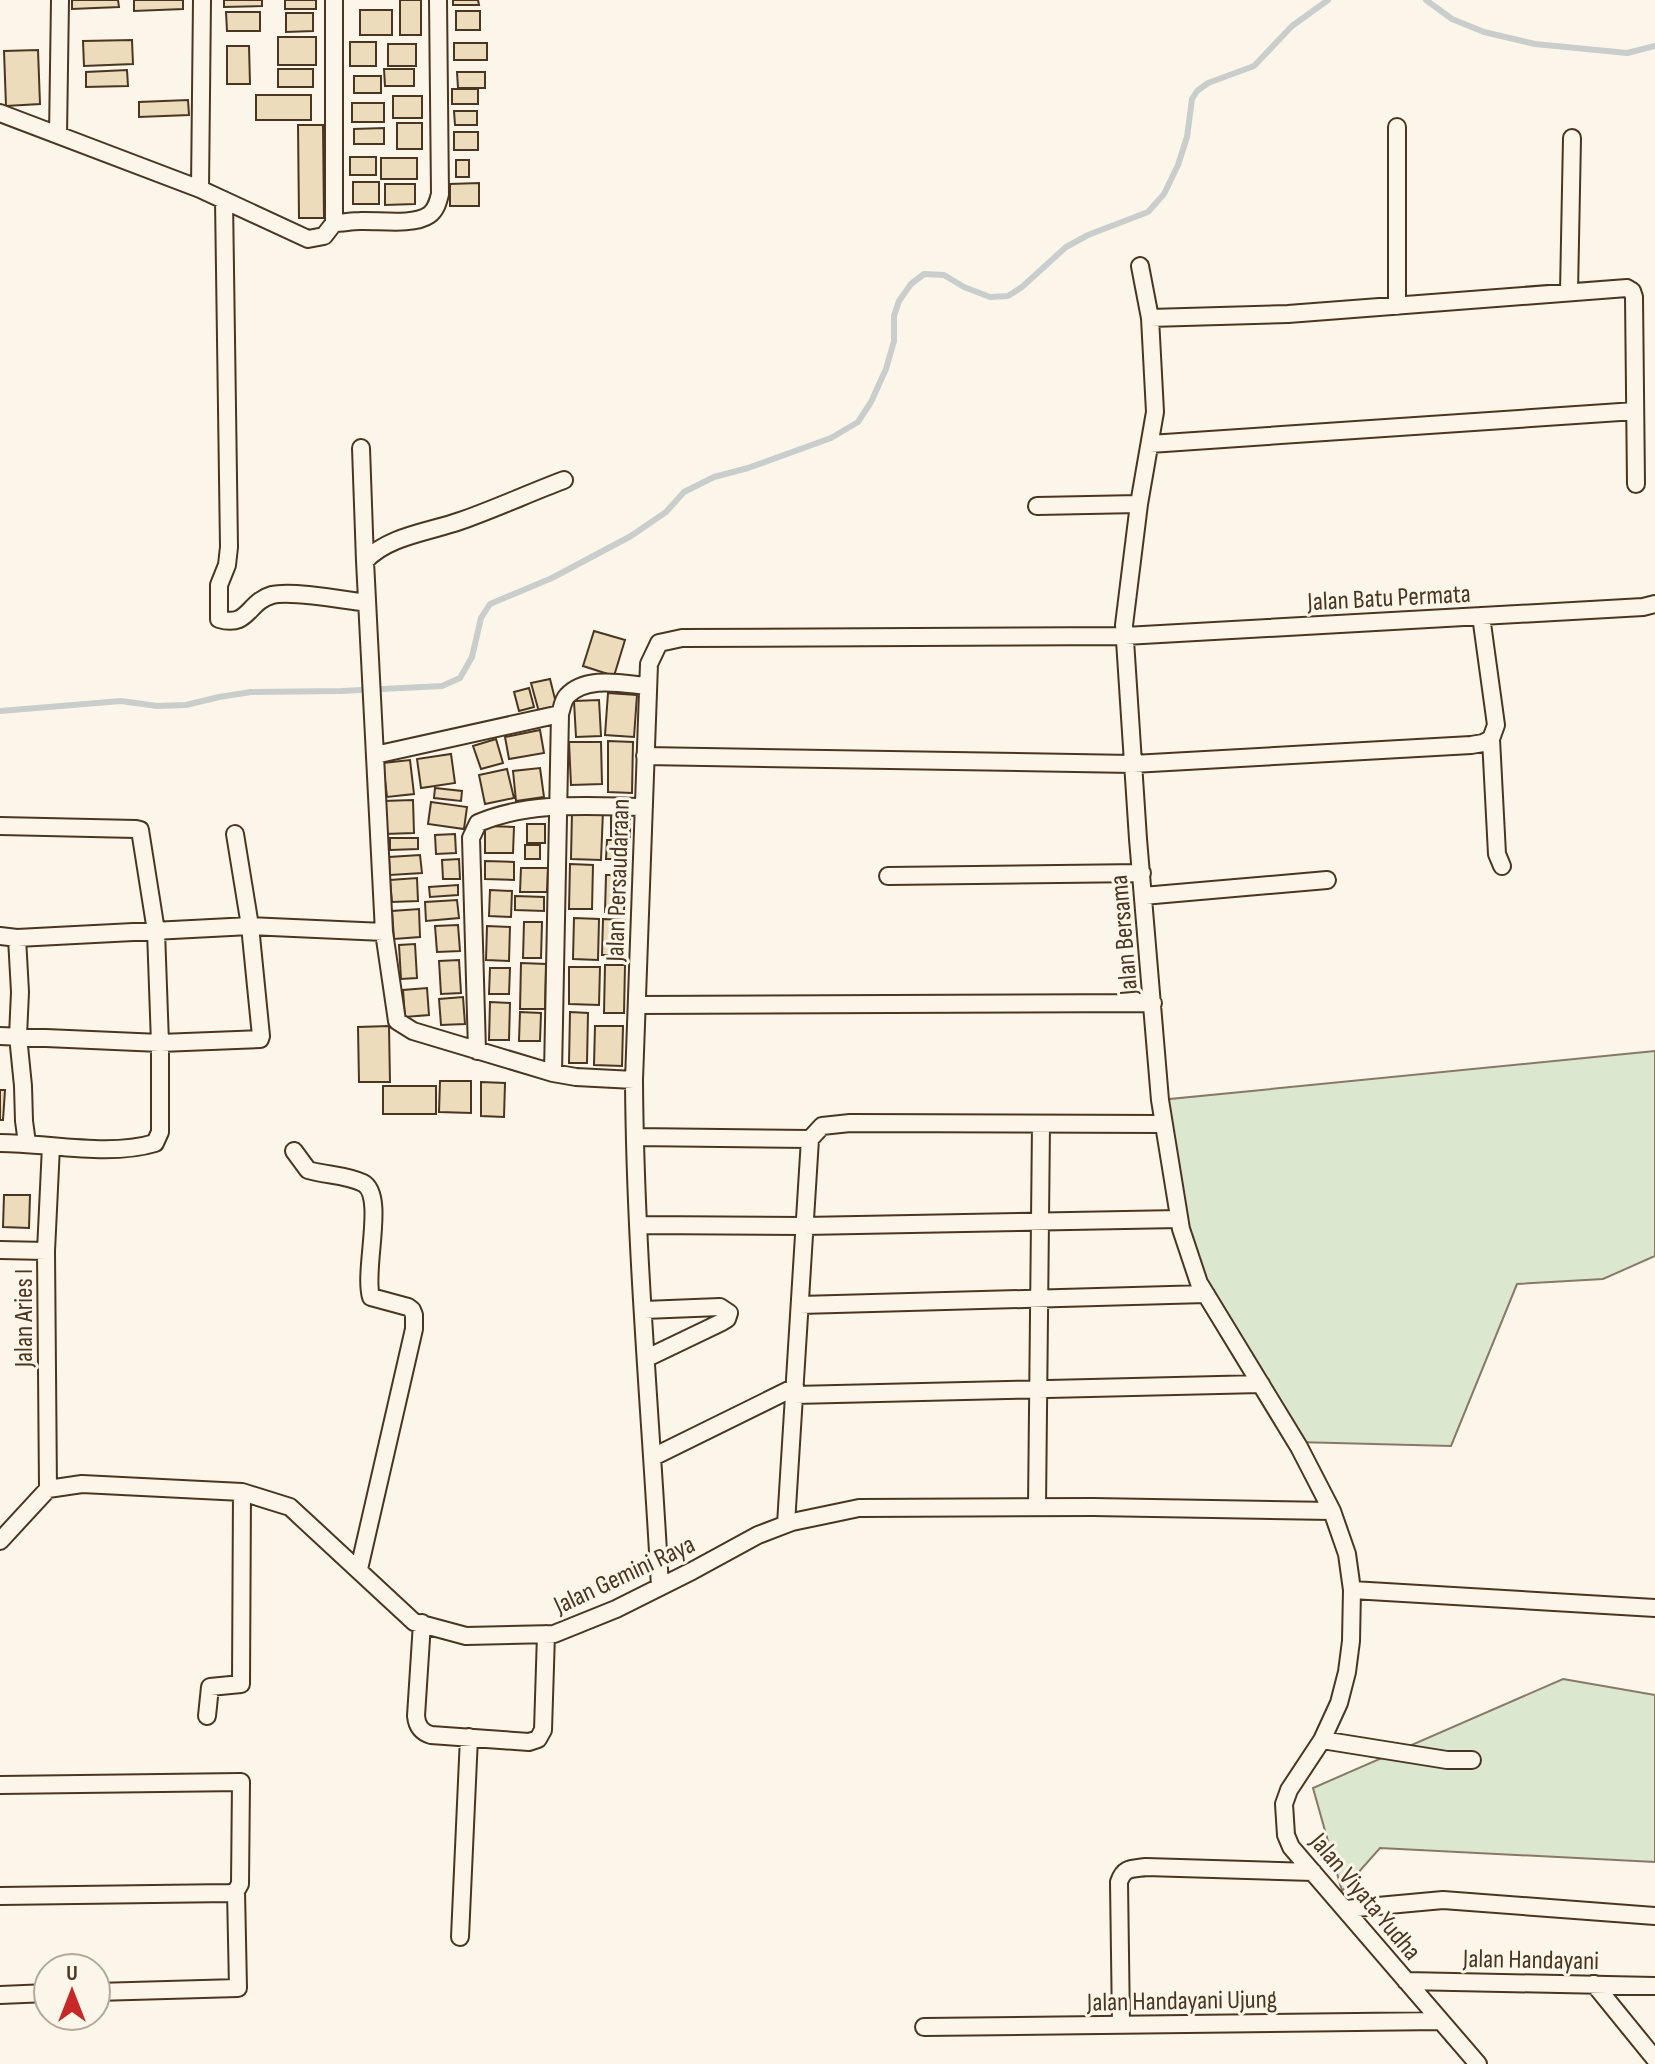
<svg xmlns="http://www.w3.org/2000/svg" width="1655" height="2064" viewBox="0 0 1655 2064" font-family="'Sofia Sans Condensed',sans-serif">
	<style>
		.green { fill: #dce7d0; stroke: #887966; stroke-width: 2 }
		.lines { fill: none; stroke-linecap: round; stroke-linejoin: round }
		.stream { stroke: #c9cecd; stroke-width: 6 }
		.building { fill: #ecdcbc; stroke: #4a3520; stroke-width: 2 }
		.minor-casing { stroke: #4a3520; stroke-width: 20 }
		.minor { stroke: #fbf6e9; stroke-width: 16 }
		.labels { text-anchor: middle; stroke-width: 6; stroke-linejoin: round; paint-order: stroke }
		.street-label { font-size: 26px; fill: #4a3520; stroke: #fbf6e9 }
	</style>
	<rect width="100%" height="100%" fill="#fbf6e9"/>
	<path class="green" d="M1655,1051V1256L1603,1279L1517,1284L1451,1446L1296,1442L1199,1283L1160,1100Z
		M1563,1679L1655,1695V1862L1380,1848L1342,1891L1313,1788Z"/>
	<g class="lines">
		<path class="stream" d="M1426,0L1452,19L1484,32L1535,44L1627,53L1655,46
			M0,711L121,701L157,706L186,705L219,697L251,692L341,691L442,686L460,678L472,657L481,618L490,604L552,578L631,536L666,512L684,492L714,477L748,468L831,438L858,422L871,402L886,369L894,341V316L899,301L911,284L924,274L944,275L964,287L990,297L1008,296L1022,287L1066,247L1088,235L1148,212L1164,194L1178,165L1187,137L1192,99L1197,91L1208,83L1254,66L1292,26L1328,0"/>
	</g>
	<path class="building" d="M72,0H118L119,7L72,9Z
		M134,0H183V9L134,11Z
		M224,0H262V6L224,7Z
		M285,0H316V9H285Z
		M400,0H421V35H400Z
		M453,0H478L479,5H453Z
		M360,10H392V35H360Z
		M456,11H480V30H456Z
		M226,12H260V31H227Z
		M286,13H313V31L286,32Z
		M278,37H316V65H278Z
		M132,40L133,64L84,66L83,41Z
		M350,42H376V66H350Z
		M454,43H487V60H454Z
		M388,44H416V66H388Z
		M227,46H249L250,84H227Z
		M38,50L40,104L6,106L4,51Z
		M278,69H313V87H278Z
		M384,69H414V86H385Z
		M127,70L128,86L86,87V72Z
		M457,72H485V88H458Z
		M354,76H381V93H354Z
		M452,89H478V104H452Z
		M256,95H311V120H256Z
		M393,96H422V118H393Z
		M188,100L189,115L139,117V102Z
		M352,103H384V122H352Z
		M454,111H477V125H455Z
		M397,123H422V149H397Z
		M298,125H323L324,218H299Z
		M384,128V144H354V129Z
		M454,132H478V150H454Z
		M350,157H376V175H350Z
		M381,158H417V179H381Z
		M456,160H469V177H456Z
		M353,182H379V204H353Z
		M479,183V206H450V184Z
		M385,184H415V204L385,205Z
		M594,631L625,640L614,676L583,666Z
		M550,679L557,707L539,712L531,683Z
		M529,688L534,707L519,711L514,692Z
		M608,693L637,695L634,737L605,735Z
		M599,700L601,736L576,737L574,701Z
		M540,730L544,753L509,759L505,737Z
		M496,739L503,763L481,769L473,746Z
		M608,741L633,742L632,793L608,792Z
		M569,742H601L602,784L571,785Z
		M451,754L455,783L421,788L417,759Z
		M410,760L414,794L387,797L383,763Z
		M540,768L544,797L516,801L513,771Z
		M507,769L514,798L485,804L479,775Z
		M435,788L462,791L461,801L434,798Z
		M413,800L414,833L384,834L383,801Z
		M431,802L467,807L464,829L428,824Z
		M572,811H603L601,860L571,859Z
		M611,812L630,813V837L611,836Z
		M527,824H545V843H527Z
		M485,826L514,827L513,853H485Z
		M455,834L456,853L436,854L435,835Z
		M390,838H418V849L390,850Z
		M607,840H625L624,859H606Z
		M525,845H540V859H525Z
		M420,855L422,873L390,875L389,857Z
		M459,859L460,879H443L442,860Z
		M485,861L514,862V880L485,879Z
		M570,864L593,865L592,909H569Z
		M521,868H548L547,892H520Z
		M606,875H625L624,912H605Z
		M417,878L418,901L392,902L390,880Z
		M458,885V895L430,897L429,887Z
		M490,890L512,891L511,917L489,916Z
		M515,896L544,897V911L515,910Z
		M457,900L459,918L426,921L425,902Z
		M419,909L420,937L394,939L392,911Z
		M574,918L599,919L598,960L573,959Z
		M603,919L625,920L624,955H602Z
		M524,922H542L541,958H523Z
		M458,925L460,951L437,952L435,926Z
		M487,926L510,927L509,961L486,960Z
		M415,944L417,978L401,979L399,945Z
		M459,960L461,993L441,994L439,961Z
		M521,963L546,964L545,1009H520Z
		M605,965H625L624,1013H604Z
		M569,967H600L599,1005L569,1004Z
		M490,968H510L509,994H489Z
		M427,988L429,1015L405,1017L403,990Z
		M463,997L465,1024L441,1025L439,999Z
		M490,1002L510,1003L509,1040H489Z
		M520,1012L541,1013L540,1041H519Z
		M570,1012L588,1013L587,1063H569Z
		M389,1026L390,1082H359L358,1027Z
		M595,1026H623L622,1066L594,1065Z
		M440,1081H471V1113L439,1112Z
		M481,1082L505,1083L504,1117L481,1116Z
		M383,1086H436V1114H383Z
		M0,1090H5L3,1120H0Z
		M4,1195H30L29,1228L3,1227Z"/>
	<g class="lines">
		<g class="minor-casing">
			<path id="minor" d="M334,0V223
				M0,113L200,189L308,239L324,236L334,223C343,223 351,221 360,221C378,220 413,226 429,215C436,210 438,202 440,194L438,0
				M1397,127V306
				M58,135L60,0
				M200,189L202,0
				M224,200L229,547L227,565L219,585V619C249,628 247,602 272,595C291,590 345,600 367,603
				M1140,266L1150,318L1155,412L1139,504L1124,625L1138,839L1160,1100L1181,1229L1199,1283L1299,1447L1332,1511L1347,1554L1352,1590L1351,1641L1347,1672L1339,1703L1322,1740L1289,1790L1284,1804L1286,1835L1291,1847L1478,2064
				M1569,292L1572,138
				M1150,318L1288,314L1627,288L1632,291L1634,297L1636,484
				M1150,444L1635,411
				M361,448L365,561L384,932L397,1021L413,1031L553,1073L576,1077L634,1080
				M1037,506L1139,504
				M365,561C388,536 429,532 460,521C495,509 529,493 564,480
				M1491,739L1497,854L1502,866
				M375,755L560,714
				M645,756L1133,764L1471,745L1483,743L1491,739L1496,725L1481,616
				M0,826L136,829L140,830L156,931L160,1043V1132L155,1143C109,1157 48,1143 0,1143
				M888,876L1142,873
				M1143,896L1327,880
				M0,936L17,938L20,992L18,1036L23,1086L24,1121L27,1143
				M17,938L250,926L384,932
				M637,1005L1153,1003
				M0,1036L160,1043L260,1039L261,1036L250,926L235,834
				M477,1051L471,838L478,823C530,801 589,806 644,807
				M553,1073L560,714C562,708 563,700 567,696C586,675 623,684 648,686
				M635,1137L810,1139L786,1524
				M810,1139L822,1126L850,1123L1164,1124
				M294,1151L308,1170C325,1175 347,1175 363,1183C386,1195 363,1270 371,1297L408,1307L412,1310L414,1315V1329L359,1569
				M639,1225L804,1226L1179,1219
				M0,1250L46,1251
				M800,1305L1206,1294
				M644,1310L720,1307L729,1313L727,1319L722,1322L647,1358
				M794,1395L1261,1384
				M653,1457L795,1387
				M48,1489L46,1251L51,1146
				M1037,1507L1041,1124
				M0,1541L48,1489L82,1484L242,1492L290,1507L414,1622L466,1636L554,1634L616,1609L692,1571L758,1535L792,1522L859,1508L1093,1507L1332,1511
				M660,1587C651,1418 635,1249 634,1080L649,664L659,643L682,638L1125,636L1643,607L1655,604
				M1352,1590L1655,1608
				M422,1623L416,1716C417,1726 421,1732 431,1735L529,1742L538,1739L543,1730L546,1634
				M207,1716L210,1687L241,1684L242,1492
				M1322,1740L1447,1760H1472
				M0,1785L241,1782L240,1884L236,1891L230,1893L0,1896
				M1345,1909L1443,1900L1655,1916
				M460,1937L469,1737
				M1406,1981L1655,1986
				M1594,1984L1655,2059
				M96,1992L238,1988L236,1891
				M0,1995L48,1993
				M1121,2025L1119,1882C1124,1867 1132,1869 1146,1867L1313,1872
				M924,2027L1441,2021"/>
		</g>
		<use href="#minor" class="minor"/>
	</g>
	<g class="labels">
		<g class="street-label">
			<text transform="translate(1389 597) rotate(-3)" y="9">Jalan Batu Permata</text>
			<text transform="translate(617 880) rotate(-88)" y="9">Jalan Persaudaraan</text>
			<text transform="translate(1123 935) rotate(-95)" y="9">Jalan Bersama</text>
			<text transform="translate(23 1318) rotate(-90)" y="9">Jalan Aries I</text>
			<text transform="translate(624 1574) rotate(-25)" y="9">Jalan Gemini Raya</text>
			<text transform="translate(1366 1896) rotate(50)" y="9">Jalan Viyata Yudha</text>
			<text transform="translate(1531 1959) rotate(1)" y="9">Jalan Handayani</text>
			<text transform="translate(1182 2000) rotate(-1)" y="9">Jalan Handayani Ujung</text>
		</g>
	</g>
	<g transform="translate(72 1992)"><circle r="38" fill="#fbf6e9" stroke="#b4a999" stroke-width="2"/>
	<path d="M0-6L14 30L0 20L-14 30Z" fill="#c62828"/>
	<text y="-12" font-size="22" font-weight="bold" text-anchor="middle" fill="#4a3520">U</text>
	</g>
</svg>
